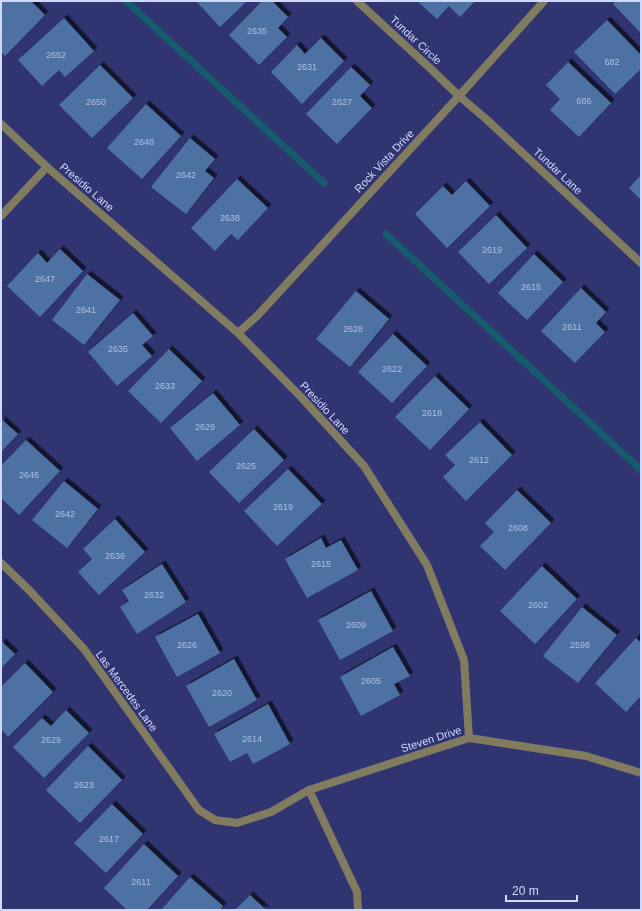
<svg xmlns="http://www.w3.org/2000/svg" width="642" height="911" viewBox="0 0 642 911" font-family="Arial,sans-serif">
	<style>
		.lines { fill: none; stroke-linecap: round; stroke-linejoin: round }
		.stream { stroke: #165c6c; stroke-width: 7 }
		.building { fill: #4d71a3; filter: url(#shadow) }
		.service { stroke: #817b60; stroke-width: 8 }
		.minor { stroke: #817b60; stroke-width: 8 }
		.labels { text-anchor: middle; stroke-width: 3; stroke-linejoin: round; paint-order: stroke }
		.number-label { font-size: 9px; fill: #b1bfe8 }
		.street-label { font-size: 11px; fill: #d2d9ff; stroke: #303572 }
	</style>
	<defs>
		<filter id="shadow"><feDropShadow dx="3.5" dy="-3.5" stdDeviation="0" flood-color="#0009"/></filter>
	</defs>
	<rect width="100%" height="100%" fill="#303572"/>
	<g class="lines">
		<path class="stream" d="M126,1L324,183
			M386,234L641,470"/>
	</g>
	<path class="building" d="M1,1H31L45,15L5,56L1,52Z
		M196,1H247L220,27Z
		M262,1H272L288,17L278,28L287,37L259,65L229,35Z
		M417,1H475L460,17L449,6L437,19Z
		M616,1H641V33L613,4Z
		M64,18L94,51L65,77L59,70L42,86L18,60Z
		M607,20L641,55V69L615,94L574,52Z
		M321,38L344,61L302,104L271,72L297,45L305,54Z
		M568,62L611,103L579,137L550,110L560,99L546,85Z
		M100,65L133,98L92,138L59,105Z
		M351,67L370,85L360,96L372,108L337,144L306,114Z
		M146,104L181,136L142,179L107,148Z
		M190,138L215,159L205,171L214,178L186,214L151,187Z
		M641,175V200L629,188Z
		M237,179L268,208L238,240L231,234L215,251L191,228Z
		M466,181L490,206L447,248L415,214L443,186L452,195Z
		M496,215L527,248L489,284L458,252Z
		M60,249L83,271L40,317L7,286L38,253L47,263Z
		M534,254L563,282L527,320L498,293Z
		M87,274L120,300L84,345L52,320Z
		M581,288L606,312L596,323L605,332L575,363L541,331Z
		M356,291L389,319L350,367L316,339Z
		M133,313L153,336L142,345L152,356L117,386L88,352Z
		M393,334L427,366L392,403L358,372Z
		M169,349L202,381L161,423L128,391Z
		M435,376L469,409L430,450L395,417Z
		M213,393L240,425L197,461L170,428Z
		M1,419L18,434L1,452Z
		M480,422L512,455L466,501L443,477L455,465L445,455Z
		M254,429L284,460L239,503L209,472Z
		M26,440L60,471L19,515L1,498V484L3,482L1,479V466Z
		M288,469L322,504L277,546L244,511Z
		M64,481L98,509L67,548L32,520Z
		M517,490L551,523L505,570L480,546L494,532L485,523Z
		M115,519L145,552L99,595L78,572L92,559L83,549Z
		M321,538L326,548L341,540L358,570L307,598L285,559Z
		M162,564L186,602L137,634L120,607L129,601L122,590Z
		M542,566L577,599L535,644L500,611Z
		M371,591L393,631L340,660L318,620Z
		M582,607L617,635L578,683L543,656Z
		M198,614L220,653L177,677L155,637Z
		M636,638L641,643V696L626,712L595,683Z
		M1,641L15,654L1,668Z
		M393,647L410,676L394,684L400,695L361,716L340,677Z
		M234,659L257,700L209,727L186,686Z
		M25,663L53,692L8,737L1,729V687Z
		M268,704L290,744L253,764L247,753L230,762L214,734Z
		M66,710L89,733L44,778L13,747L42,718L51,726Z
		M88,746L122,780L80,823L46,790Z
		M112,804L143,834L106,873L74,843Z
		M144,844L178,876L147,910H127L104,888Z
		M190,877L223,906L220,910H161Z
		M250,895L266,910H235Z"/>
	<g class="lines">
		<path class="service" d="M309,790L357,892L358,910"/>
		<path class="minor" d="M357,1L431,69L459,96L485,118L641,263
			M1,124L47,167L238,333L301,397L364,466L427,565L464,660L469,738
			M1,216L47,167
			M238,333L258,315L459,96L544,1
			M1,563L29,590L84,649L199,810L215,820L237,823L271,812L309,790L469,738L586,756L641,773"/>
	</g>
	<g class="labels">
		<g class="number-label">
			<text x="257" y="34">2635</text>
			<text x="56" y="58">2652</text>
			<text x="612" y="65">682</text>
			<text x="307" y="70">2631</text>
			<text x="584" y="104">686</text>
			<text x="96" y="105">2650</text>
			<text x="342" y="105">2627</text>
			<text x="144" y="145">2648</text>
			<text x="186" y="178">2642</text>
			<text x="230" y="221">2638</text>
			<text x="492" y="253">2619</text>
			<text x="45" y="282">2647</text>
			<text x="531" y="290">2615</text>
			<text x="86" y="313">2641</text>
			<text x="572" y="330">2611</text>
			<text x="353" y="332">2628</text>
			<text x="118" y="352">2635</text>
			<text x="392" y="372">2622</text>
			<text x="165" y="389">2633</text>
			<text x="432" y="416">2618</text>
			<text x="205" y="430">2629</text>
			<text x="479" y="463">2612</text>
			<text x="246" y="469">2625</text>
			<text x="29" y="478">2646</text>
			<text x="283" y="510">2619</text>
			<text x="65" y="517">2642</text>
			<text x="518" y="531">2608</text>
			<text x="115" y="559">2636</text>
			<text x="321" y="567">2615</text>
			<text x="154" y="598">2632</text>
			<text x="538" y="608">2602</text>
			<text x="356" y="628">2609</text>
			<text x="187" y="648">2626</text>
			<text x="580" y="648">2598</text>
			<text x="371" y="684">2605</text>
			<text x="222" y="696">2620</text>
			<text x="252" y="742">2614</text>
			<text x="51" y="743">2629</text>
			<text x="84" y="788">2623</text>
			<text x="109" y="842">2617</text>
			<text x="141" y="885">2611</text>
		</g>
		<g class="street-label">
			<text transform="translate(416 40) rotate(43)" y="4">Tundar Circle</text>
			<text transform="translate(384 161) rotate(-47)" y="4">Rock Vista Drive</text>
			<text transform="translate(558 171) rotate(43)" y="4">Tundar Lane</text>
			<text transform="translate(87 187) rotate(41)" y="4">Presidio Lane</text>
			<text transform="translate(325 408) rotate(47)" y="4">Presidio Lane</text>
			<text transform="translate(127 691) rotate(54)" y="4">Las Mercedes Lane</text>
			<text transform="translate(431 739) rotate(-18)" y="4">Steven Drive</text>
		</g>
	</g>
	<rect width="642" height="911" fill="none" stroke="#d2d9ff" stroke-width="4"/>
	<path d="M506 895v6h71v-6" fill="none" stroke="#d2d9ff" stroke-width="2"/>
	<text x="512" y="895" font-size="12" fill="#d2d9ff" stroke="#303572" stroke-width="3" paint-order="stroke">20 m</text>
</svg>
